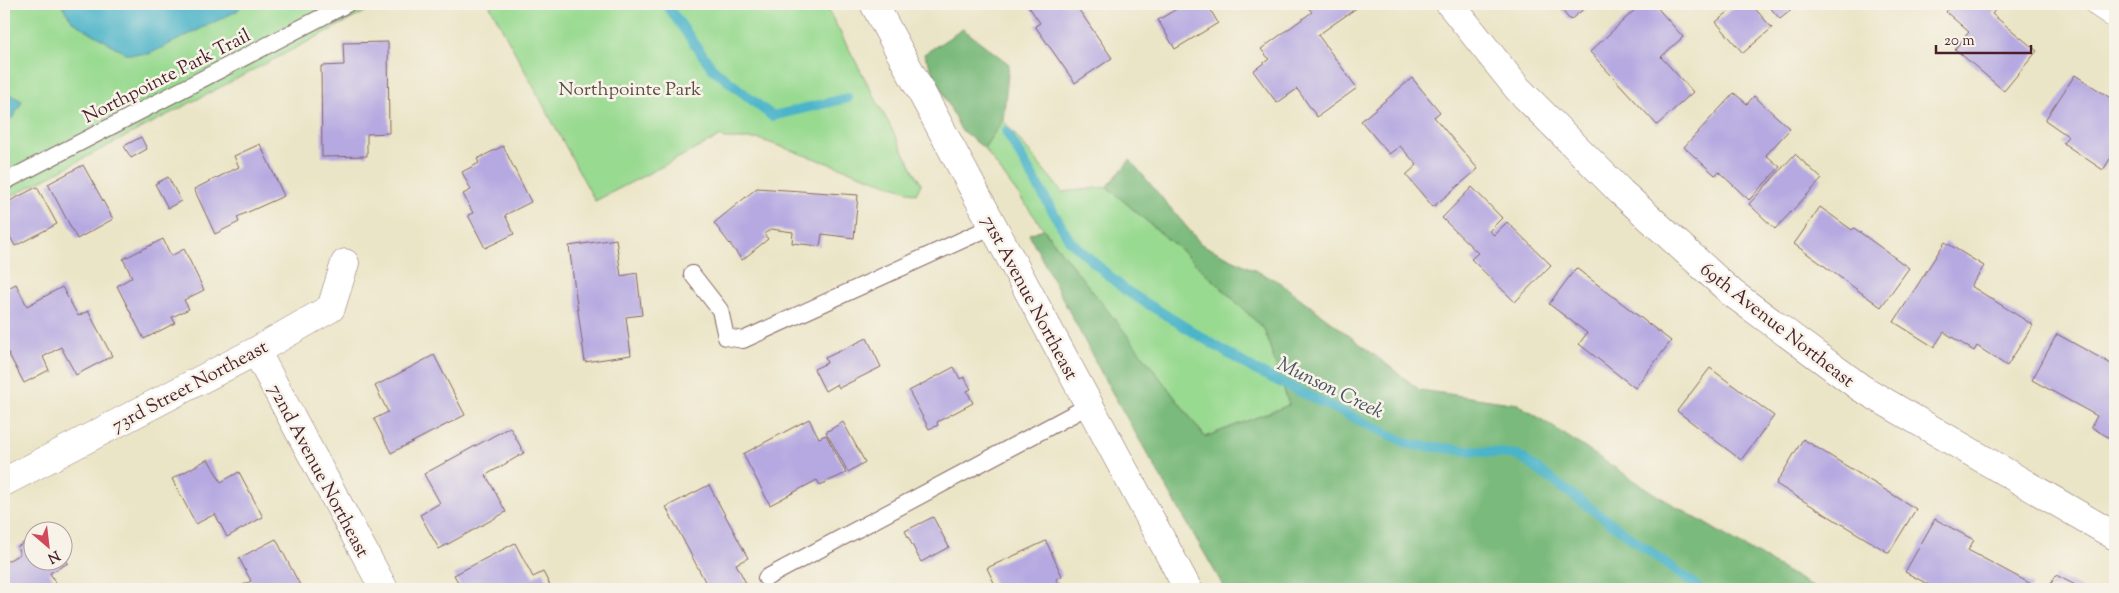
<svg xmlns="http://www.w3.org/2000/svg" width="2119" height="593" viewBox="0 0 2119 593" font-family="'Sorts Mill Goudy',serif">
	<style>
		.green { fill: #99da91; stroke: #727c5e }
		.forest { fill: #7aba7b; stroke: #626c53 }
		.water { fill: #4bb4c9; stroke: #4a6a7a }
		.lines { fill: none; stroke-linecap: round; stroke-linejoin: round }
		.stream { stroke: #4bb4c9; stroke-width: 10 }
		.building { fill: #b6a9e1 }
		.service-casing { stroke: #826462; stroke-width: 18 }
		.minor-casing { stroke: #826462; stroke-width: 29 }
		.service { stroke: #fff; stroke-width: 16 }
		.minor { stroke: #fff; stroke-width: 28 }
		.labels { text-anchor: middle; stroke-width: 5; stroke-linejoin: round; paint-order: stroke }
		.street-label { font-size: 19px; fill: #4a1f2b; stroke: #f7f3e8 }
		.park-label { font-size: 19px; fill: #5e4e44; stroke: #f7f3e8 }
		.water-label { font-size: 20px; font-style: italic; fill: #4a5362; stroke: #f7f3e8 }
	</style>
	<rect width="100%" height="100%" fill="#f7f3e8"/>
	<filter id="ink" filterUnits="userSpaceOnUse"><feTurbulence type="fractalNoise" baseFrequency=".02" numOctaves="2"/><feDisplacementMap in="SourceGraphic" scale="10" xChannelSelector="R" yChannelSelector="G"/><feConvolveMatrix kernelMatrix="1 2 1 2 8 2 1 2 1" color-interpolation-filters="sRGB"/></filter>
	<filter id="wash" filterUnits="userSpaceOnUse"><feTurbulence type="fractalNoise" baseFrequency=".0096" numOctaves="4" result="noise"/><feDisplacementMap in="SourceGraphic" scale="20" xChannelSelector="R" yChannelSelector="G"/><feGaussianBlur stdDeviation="1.12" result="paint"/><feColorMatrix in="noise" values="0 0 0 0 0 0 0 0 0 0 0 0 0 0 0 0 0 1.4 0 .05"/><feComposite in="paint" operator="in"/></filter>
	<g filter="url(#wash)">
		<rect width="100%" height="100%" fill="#ebe5c7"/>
		<path class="green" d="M4,4H380L4,200Z
			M489,4H825L921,184L916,194L759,139H725L721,136L595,201Z
			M1003,120L1062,192L1107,187L1190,258L1264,329L1289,405L1205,437C1132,341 1055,247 984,148Z"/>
		<path class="forest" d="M963,29L1009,64L1003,120L984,148L961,130L924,54Z
			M1130,160L1201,244L1279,282L1420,390L1518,404L1655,494L1816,589H1225L1105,380L1029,234L1043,229L1128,336L1205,437L1289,405L1264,329L1190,258L1107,187Z"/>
		<path class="water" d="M61,4H243L237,11L149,54H127L73,22Z
			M4,94H9L22,101L14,116L4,124Z"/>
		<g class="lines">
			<path class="stream" d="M666,4L712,68L772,116L848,98
				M1006,131L1070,241L1125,290L1255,370L1411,445L1518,455L1693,583L1698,589"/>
		</g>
		<g id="blocks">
			<path class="building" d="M1027,4H1075L1112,58L1075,83L1035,26L1040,23Z
				M1185,4H1207L1218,23L1175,49L1158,20Z
				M1305,4H1356L1358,7L1318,35L1357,88L1317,117L1297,89L1277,103L1253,71L1269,59L1261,49L1312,12Z
				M1557,4H1590L1570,20Z
				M1641,4H1654L1683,37L1661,57L1693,92L1657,125L1590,52Z
				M1738,4H1751L1772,28L1743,53L1716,22Z
				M1767,4H1799L1780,19Z
				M1952,4H1990L1996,9L1992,14L2037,51L2004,91L1955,49L1969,32L1946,12Z
				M388,42L389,133L367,134V156L322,157L321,66L344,65L343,43Z
				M2075,75L2115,101V163L2110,159L2103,170L2063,143L2068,136L2045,120Z
				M1412,78L1440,112L1434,117L1478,169L1433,207L1406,175L1417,165L1400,146L1389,154L1361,121Z
				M1734,93L1747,104L1754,96L1790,129L1766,155L1780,167L1749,200L1719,172L1715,175L1684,147Z
				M141,137L147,149L131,158L124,146Z
				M260,144L284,196L237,217L239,222L215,234L194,189L239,167L234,156Z
				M503,146L531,202L505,215L514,234L485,248L468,215L473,213L463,194L471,190L462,172L479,163L477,159Z
				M1795,154L1822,179L1775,229L1749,204Z
				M83,165L113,219L77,239L48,184Z
				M168,177L181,201L168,208L155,184Z
				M37,187L57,224L15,246L4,225V204Z
				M1472,187L1502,218L1489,231L1494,235L1507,222L1551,265L1515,302L1471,259L1478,253L1442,218Z
				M757,188L858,195L854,238L822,234L820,246L792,243L793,232L771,229L764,234L768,239L742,260L714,223Z
				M1820,207L1852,230L1854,228L1909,268L1881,307L1794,244Z
				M163,239L171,256L184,249L204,290L184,300L189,309L172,317L175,323L144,339L117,286L132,277L123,259Z
				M616,239L621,276L637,273L642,315L626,317L631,355L585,362L569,246Z
				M1945,242L1984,266L1971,286L2033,325L2007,366L1977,346L1974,351L1944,332L1934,347L1894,322Z
				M1576,268L1671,341L1635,388L1579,344L1587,333L1549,304Z
				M16,284L27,306L62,287L78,316L88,311L112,356L76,375L61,347L43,357L49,370L24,383L4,345V290Z
				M2057,334L2115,366V441L2091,427L2097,416L2032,380Z
				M867,338L881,367L839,388L837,384L825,391L814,369L827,363L825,358Z
				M434,355L465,415L391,453L374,419L388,412L375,386Z
				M954,367L960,379L964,377L971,389L967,391L973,403L937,422L938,425L929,429L909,391Z
				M1710,368L1774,416L1741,460L1677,411Z
				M809,419L819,438L826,435L846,473L820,485L817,480L770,505L743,454Z
				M843,422L865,462L848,472L826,432Z
				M510,427L524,453L486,475L506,512L439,549L420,515L440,503L424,474Z
				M1803,439L1916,509L1889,553L1776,484Z
				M208,459L221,482L239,472L263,517L227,537L215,514L196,524L172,479Z
				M709,485L748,558L736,564L749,589H709L666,507Z
				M933,517L949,547L921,562L905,531Z
				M1935,519L1974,540L1968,550L2033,585L2030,589H1937L1905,572Z
				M32,538V560H62V553L68,563L50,573L59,589H4V572L6,570L4,563L20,554L17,547Z
				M276,539L302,589H235L251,581L239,558Z
				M1046,541L1062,576L1056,579L1061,589H997L987,568Z
				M515,543L533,577L543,572L552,589H462L454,575Z
				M2056,575L2083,589H2048Z"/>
		</g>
	</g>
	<g filter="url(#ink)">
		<use href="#blocks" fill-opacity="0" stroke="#826462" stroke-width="1"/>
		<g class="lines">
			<g class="service-casing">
				<path id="service" d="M4,182L347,4
					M692,274L720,310L726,337L743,340L993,226
					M766,578L1090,405"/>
			</g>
			<g class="minor-casing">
				<path id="minor" d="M874,4L1188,589
					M1450,4L1518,89L1621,192L1732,293L1861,388L2115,536
					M2100,4L2115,14
					M256,351L384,589
					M4,482L256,351L331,308L345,263"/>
			</g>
			<use href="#service" class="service"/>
			<use href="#minor" class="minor"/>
		</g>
	</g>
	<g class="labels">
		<g class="street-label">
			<text transform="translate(166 75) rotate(-27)" y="7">Northpointe Park Trail</text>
			<text transform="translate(1031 297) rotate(62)" y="7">71st Avenue Northeast</text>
			<text transform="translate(1778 324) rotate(38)" y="7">69th Avenue Northeast</text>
			<text transform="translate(189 385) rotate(-28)" y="7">73rd Street Northeast</text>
			<text transform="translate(320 470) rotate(62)" y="7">72nd Avenue Northeast</text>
		</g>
		<g class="park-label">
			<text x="630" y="95">Northpointe Park</text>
		</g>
		<g class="water-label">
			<text transform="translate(1331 387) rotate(26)" y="7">Munson Creek</text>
		</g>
	</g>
	<rect width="2119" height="593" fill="none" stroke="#f7f3e8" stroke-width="20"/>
	<g transform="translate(48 546) rotate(152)"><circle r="24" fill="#f7f3e8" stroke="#b29e9c"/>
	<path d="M0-4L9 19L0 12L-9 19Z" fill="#d1495b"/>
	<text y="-8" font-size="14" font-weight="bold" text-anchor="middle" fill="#4a1f2b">N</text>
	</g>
	<path d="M1936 45v8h95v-8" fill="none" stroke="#4a1f2b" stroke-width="2.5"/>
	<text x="1944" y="45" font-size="15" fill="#4a1f2b" stroke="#f7f3e8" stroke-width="4" paint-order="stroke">20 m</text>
</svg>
